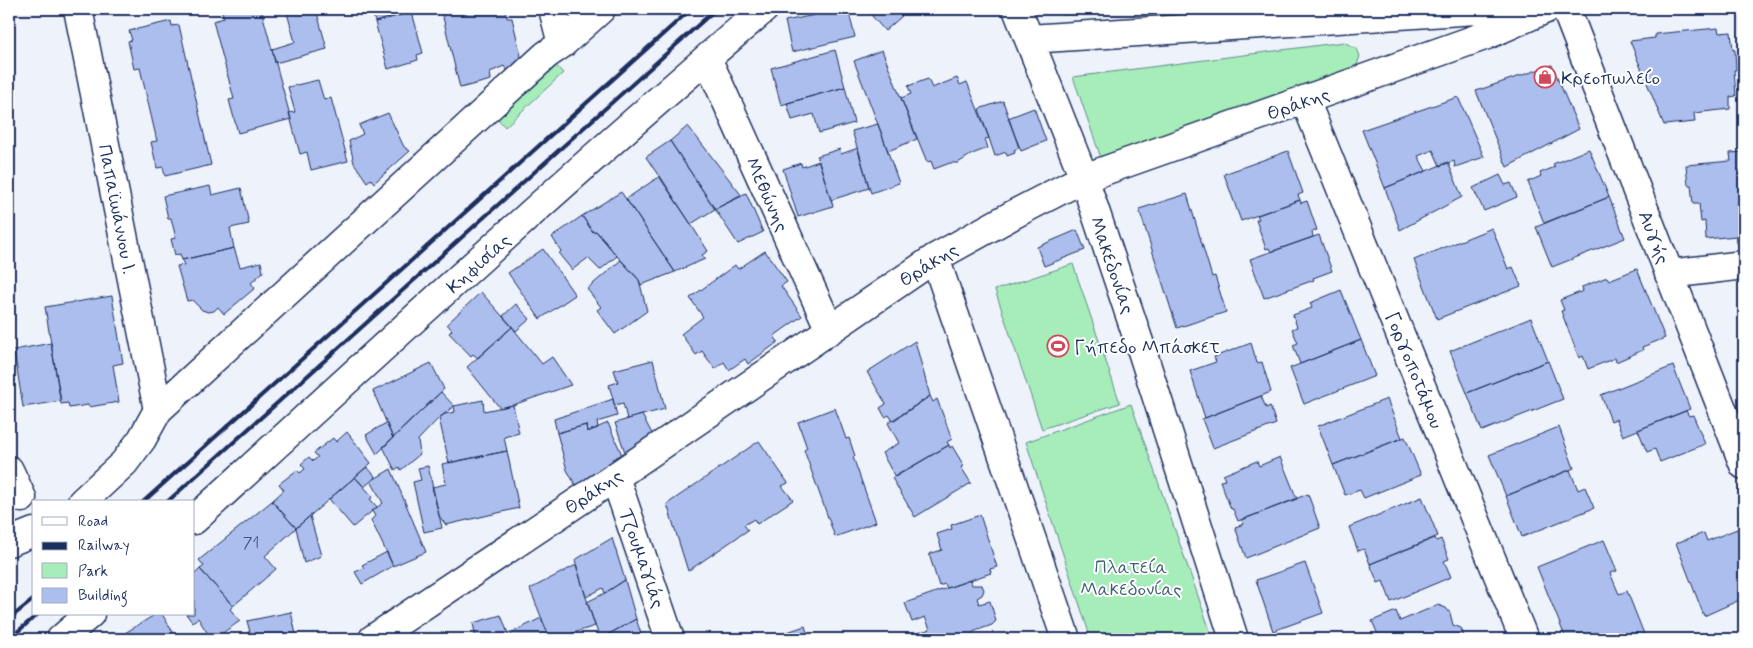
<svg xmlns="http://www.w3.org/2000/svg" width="1753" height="648" viewBox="0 0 1753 648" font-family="Mynerve,sans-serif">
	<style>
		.green { fill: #a6edb9; stroke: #608e8c }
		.building { fill: #acbeed; stroke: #1b2f5e }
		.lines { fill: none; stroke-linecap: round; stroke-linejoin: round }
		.street-casing { stroke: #1b2f5e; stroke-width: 31 }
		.secondary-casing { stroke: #1b2f5e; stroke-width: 31 }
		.street { stroke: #fff; stroke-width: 28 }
		.secondary { stroke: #fff; stroke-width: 28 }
		.rail { stroke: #1b2f5e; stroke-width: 4 }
		.labels { text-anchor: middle; stroke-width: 4; stroke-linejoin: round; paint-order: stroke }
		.number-label { font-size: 16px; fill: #3f5382 }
		.poi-label { font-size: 19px; fill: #1b2f5e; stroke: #fff; text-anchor: start }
		.street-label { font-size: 19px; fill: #1b2f5e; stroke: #fff }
		.park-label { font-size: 19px; fill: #3e5e75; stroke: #fff }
	</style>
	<rect width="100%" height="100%" fill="#eef2fb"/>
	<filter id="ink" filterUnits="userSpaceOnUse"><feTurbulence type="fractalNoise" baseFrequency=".02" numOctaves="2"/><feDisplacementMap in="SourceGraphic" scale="10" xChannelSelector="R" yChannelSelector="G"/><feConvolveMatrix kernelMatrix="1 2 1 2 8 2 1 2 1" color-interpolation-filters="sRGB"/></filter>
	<g filter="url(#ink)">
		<path class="green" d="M1344,42L1357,49L1360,56L1357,65L1347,71L1101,158L1073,77Z
			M546,55L563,73L505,127L488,108Z
			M1073,264L1120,403L1042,429L995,290Z
			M1131,404L1213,639H1091L1026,442Z"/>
		<path class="building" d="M221,9H261L291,119L238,133L229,100L234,99L213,21L224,18Z
			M286,9H316L327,49L275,63L272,49L295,42Z
			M372,9H411L412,12L375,22Z
			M441,9H505L507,18H512L521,56L509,73L504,66L490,72L491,80L460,88Z
			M813,9H831V10L848,9L855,37L792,52L785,21L815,15Z
			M866,9H895L902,16L885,31Z
			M908,9H939L923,13L921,9L912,13Z
			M1062,9H1122V10L1062,15Z
			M412,12L423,53L417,55L418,60L388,69L375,22Z
			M171,21L172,26L179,25L211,165L165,176L163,167L157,168L151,142L157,141L140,68L134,69L128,41L132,40L129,31Z
			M1718,28L1719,33L1731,32L1733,50H1735L1736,70H1734L1736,96L1730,97V109L1694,113L1695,122L1664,125L1630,41L1655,38V34Z
			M835,50L845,87L781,105L771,68Z
			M882,50L917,139L888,151L854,61Z
			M1552,65L1579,129L1507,167L1476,91Z
			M957,78L960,85L967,82L989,138L985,139L988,148L972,154L958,163H950L934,169L931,161L927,162L901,98L911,94L908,86L928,79L932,88Z
			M318,80L324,100L331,98L348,161L311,170L307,152L300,154L289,113L295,112L288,87Z
			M845,87L854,123L819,133L814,114L792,120L787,103Z
			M1458,97L1484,157L1455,167L1454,161L1440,166L1433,150L1418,156L1426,171L1385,188L1362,130Z
			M1003,101L1019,148L1014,150L1015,153L1007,156L1006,152L995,156L979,109Z
			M1034,108L1046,141L1021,151L1008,118Z
			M388,113L404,147L410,151L374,183L371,179L367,182L354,163L349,141L363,134L359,125Z
			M878,124L899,183L871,193L852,131Z
			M688,126L742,196L715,209L670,141Z
			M670,141L715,209L691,224L646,157Z
			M858,148L869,188L831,200L817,156L840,149L841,154Z
			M1589,149L1609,197L1544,223L1528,182L1541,176L1540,173L1555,167L1553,164Z
			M1288,151L1303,193L1298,195L1300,200L1241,221L1224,174Z
			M1744,152V242L1737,243L1736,236L1706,239L1705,221L1701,222L1699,204H1693L1691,185H1688L1686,165L1731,161L1730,153Z
			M819,161L833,206L798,217L783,169L801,163L802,167Z
			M1448,162L1462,197L1400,230L1385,188Z
			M1500,175L1505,185L1511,183L1517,197L1484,211L1473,188Z
			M660,176L708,251L702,255L705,259L675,272L626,199Z
			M210,186L212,195L241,188L249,224L230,228L234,248L182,260L180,254L175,255L171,239L176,238L171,218H168L163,196Z
			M621,192L626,199L675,272L641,285L639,280L617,256L596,231L593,232L582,216Z
			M746,193L763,232L738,244L715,209Z
			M1187,194L1212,277L1215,276L1226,312L1177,328L1139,209Z
			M1609,197L1625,238L1552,267L1536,227Z
			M1300,200L1301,203L1307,201L1317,230L1312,232L1313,237L1271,252L1269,248L1266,249L1256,220L1259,219L1257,215Z
			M582,216L593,232L596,231L617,256L600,270L588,258L572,270L559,254L561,251L552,237Z
			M1492,228L1508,269L1513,267L1521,286L1437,319L1414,260Z
			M1077,230L1085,250L1044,266L1037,247Z
			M1319,235L1332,271L1313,278L1314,280L1264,298L1250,259Z
			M234,248L240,267L261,262L263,272L251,283L255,288L224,314L218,307L214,311L208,312L202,310L192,300L187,301L177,266L184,265L182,260Z
			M543,249L575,295L540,319L508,273Z
			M765,251L787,282L781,286L802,316L774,336L778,342L748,364L745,359L729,370L724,362L715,369L702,351L696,355L681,334L703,317L690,298L735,265L738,269Z
			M621,260L639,280L647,311L615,334L597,310L601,307L587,289Z
			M1637,269L1665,338L1642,347L1643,350L1616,362L1615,358L1588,369L1583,356L1579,358L1561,311L1564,310L1560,300L1583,291L1582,287L1607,277L1609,280Z
			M1341,290L1361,340L1300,364L1293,345L1298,343L1292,329L1297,327L1293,315L1312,308L1310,303Z
			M481,292L512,327L478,358L473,354L471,356L449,333L452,330L447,324Z
			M112,296L123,363L113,365L119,402L89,407L88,405L69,408L68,403L61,404L45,307Z
			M516,304L530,319L516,331L503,316Z
			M1531,318L1548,361L1467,393L1450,351Z
			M1744,322V334L1740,323Z
			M512,327L542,364L552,357L571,385L513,405L500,408L467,367Z
			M1361,340L1375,376L1304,404L1290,368Z
			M915,341L930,396L893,421L889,415L885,417L880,408L886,404L867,372Z
			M51,343L61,401L23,407L14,350Z
			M1251,343L1257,363L1262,362L1271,392L1205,418L1190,371L1216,362L1214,357Z
			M653,360L665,409L627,419L623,403L614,405L613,399L609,385L618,382L614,370Z
			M1548,361L1563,399L1482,431L1467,393Z
			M431,363L444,389L393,438L373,391Z
			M1673,366L1690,409L1623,436L1616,419L1611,421L1601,395Z
			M441,392L454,406L439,418L418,440L420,454L401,470L399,467L395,470L383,447Z
			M930,396L933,402L937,399L952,439L947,442L949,445L895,477L882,453L899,443L888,423Z
			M1261,396L1266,408L1270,406L1276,424L1213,448L1202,419Z
			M613,399L617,416L597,422L598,428L587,432L586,425L557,433L554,419Z
			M1387,399L1402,438L1333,465L1318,426Z
			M483,400L484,411L513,405L519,433L504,437L507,451L449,463L439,418L445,414L455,412L454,406Z
			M835,408L846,439L849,438L855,456L853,457L876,522L835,537L804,450L807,448L798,422Z
			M1686,411L1689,416L1693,415L1705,444L1660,462L1655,449L1647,452L1638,430Z
			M642,415L656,441L627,458L615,423Z
			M386,423L393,438L377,454L366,435Z
			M608,423L622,455L612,459L615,466L576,486L567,470L557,433L586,425L587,432Z
			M1559,427L1574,468L1506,496L1489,455Z
			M347,432L371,463L296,528L272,501L284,490L279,484L297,470L300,473L305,469L301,464L309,457L313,461L318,457L314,453L333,438L336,442Z
			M1405,437L1421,475L1364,498L1360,490L1345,495L1333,465Z
			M759,441L788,483L782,486L793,500L757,524L754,519L744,525L748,530L688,571L667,504Z
			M949,445L950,448L952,446L964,466L961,467L971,483L915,517L892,478Z
			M507,451L519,508L446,525L439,516L432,487L446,484L442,464Z
			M1280,457L1297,499L1238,521L1233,509H1231L1220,481L1225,480L1223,475L1257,461L1259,466Z
			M428,466L442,528L424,532L413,482L421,480L418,468Z
			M367,467L376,477L364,487L355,477Z
			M391,469L426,552L393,566L371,520L375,516L372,511L383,503L371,481Z
			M1570,470L1578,490L1585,487L1594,508L1522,537L1506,496Z
			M355,477L373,497L370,499L377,507L353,527L329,499Z
			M1308,494L1320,528L1246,558L1235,527L1244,524L1242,520Z
			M1422,497L1438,536L1370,564L1364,549L1358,551L1349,527Z
			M272,501L296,528L265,556L276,569L233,606L200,569L204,566L199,560Z
			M980,515L997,567L990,569L991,573L947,588L945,584L939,586L929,554L942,550L937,534L952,529L951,525Z
			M310,516L321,556L304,563L296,528Z
			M1737,529L1744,547V598L1704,616L1676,543L1704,533L1707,541Z
			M612,538L625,580L605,593L603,588L586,597L575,560Z
			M1435,538L1436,541L1441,539L1449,559L1444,561L1451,577L1391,602L1383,581L1378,583L1370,564Z
			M1604,540L1617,571L1610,573L1619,594L1627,591L1646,639H1566L1537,567Z
			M387,552L393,566L362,584L355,572L364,568L362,565Z
			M1305,563L1323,613L1273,631L1256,580Z
			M576,565L595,626L564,636L565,639H550L530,589Z
			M200,569L233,606L230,609L240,621L214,639H211L198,618L192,622L186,614H194V571L196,573Z
			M625,580L636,619L600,639L587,602L605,593Z
			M970,580L972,585H982L984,590L982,595L977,598L979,604L990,601L996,621L992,625L975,631L965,639H914L917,638L916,634L930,629L925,617L912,622L905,603Z
			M1438,605L1446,608L1450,613L1453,625L1461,628L1465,639H1380L1372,621L1396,611L1400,621Z
			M291,612L297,639H249L248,632H250L247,621Z
			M156,614H162L177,639H129L125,633Z
			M501,615L510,639H476L473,623Z
			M541,618L550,639H513L511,633Z
			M636,619L643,639H599H600Z
			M805,626L809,639H766Z
			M757,635L758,639H745Z"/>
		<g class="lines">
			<g class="street-casing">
				<path id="street" d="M553,9L562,44
					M1017,9L1084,178L1142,351L1234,639
					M1029,39L1492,9
					M707,58L830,330
					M1305,100L1524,639
					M935,258L1066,639
					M1669,274L1744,265
					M9,470L22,498
					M615,477L670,639
					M82,502L124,463L142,439L158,410L546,55L562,44L601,9
					M194,520C382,348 570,175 764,9
					M9,542L34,532
					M61,639L90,614
					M373,639L615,477L935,258L1018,212L1084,178L1487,35L1546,9"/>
			</g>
			<g class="secondary-casing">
				<path id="secondary" d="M78,9L158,410
					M1566,9L1744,465"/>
			</g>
			<use href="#street" class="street"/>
			<use href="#secondary" class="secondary"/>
			<path class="rail" d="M143,502L691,9
				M167,502L716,9
				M9,619L34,599
				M9,639L38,614"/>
		</g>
	</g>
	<defs>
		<g id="shop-ring" transform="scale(1.125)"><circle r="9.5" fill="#fff" stroke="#d1495b" stroke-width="1.5"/><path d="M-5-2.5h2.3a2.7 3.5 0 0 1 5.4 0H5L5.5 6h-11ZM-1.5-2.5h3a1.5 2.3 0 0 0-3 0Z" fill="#d1495b"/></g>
		<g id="stadium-ring" transform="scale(1.125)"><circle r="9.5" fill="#fff" stroke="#d1495b" stroke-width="1.5"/><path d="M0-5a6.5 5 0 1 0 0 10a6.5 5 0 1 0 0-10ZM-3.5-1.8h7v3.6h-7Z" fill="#d1495b"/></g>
	</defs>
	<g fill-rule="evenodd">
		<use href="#shop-ring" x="1545" y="77"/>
		<use href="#stadium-ring" x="1058" y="346"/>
	</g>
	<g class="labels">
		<g class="number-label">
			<text x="251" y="548">71</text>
		</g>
		<g class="poi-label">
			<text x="1561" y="84">Κρεοπωλείο</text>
			<text x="1074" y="353">Γήπεδο Μπάσκετ</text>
		</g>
		<g class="street-label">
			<text transform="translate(1298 103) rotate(-19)" y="7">Θράκης</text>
			<text transform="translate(768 194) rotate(66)" y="7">Μεθώνης</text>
			<text transform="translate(118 209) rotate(79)" y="7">Παπαϊωάννου Ι.</text>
			<text transform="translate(1655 237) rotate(69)" y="7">Αυγής</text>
			<text transform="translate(478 263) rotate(-42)" y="7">Κηφισίας</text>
			<text transform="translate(928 264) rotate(-32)" y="7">Θράκης</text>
			<text transform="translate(1113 265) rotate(71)" y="7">Μακεδονίας</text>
			<text transform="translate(1415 370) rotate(68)" y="7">Γοργοποτάμου</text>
			<text transform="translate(593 491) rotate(-34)" y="7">Θράκης</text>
			<text transform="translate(643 558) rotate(71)" y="7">Τζουμαγιάς</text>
		</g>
		<g class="park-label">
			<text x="1131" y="573">Πλατεία<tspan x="1131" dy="22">Μακεδονίας</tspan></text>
		</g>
	</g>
	<rect width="1753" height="648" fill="none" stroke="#fff" stroke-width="30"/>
	<rect x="15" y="15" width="1723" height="618" fill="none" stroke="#1b2f5e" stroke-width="2" filter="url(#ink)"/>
	<rect x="32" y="500" width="162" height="115" fill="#ffffff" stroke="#a4acbf"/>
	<rect x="42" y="517" width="25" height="8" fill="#ffffff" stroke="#a4acbf"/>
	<text x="78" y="526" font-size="15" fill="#1b2f5e">Road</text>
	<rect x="42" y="542" width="25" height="8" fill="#1b2f5e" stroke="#a4acbf"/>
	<text x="78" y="550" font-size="15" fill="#1b2f5e">Railway</text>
	<rect x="42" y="563" width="25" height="15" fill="#a6edb9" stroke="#a4acbf"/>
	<text x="78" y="576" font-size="15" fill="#1b2f5e">Park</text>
	<rect x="42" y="588" width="25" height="15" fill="#acbeed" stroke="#a4acbf"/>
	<text x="78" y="600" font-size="15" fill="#1b2f5e">Building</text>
</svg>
